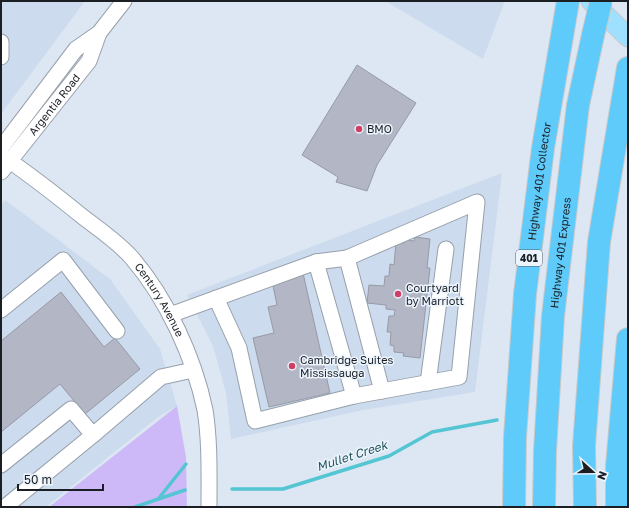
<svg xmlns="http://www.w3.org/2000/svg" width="629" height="508" viewBox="0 0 629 508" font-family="'Golos Text',sans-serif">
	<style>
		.built { fill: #ccdbed }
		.green { fill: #cdb9f7 }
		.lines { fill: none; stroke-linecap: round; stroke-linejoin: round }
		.stream { stroke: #54c5d2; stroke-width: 3.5 }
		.building { fill: #b3b6c4; stroke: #979aa7 }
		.minor-casing { stroke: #97a0ab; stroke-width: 17 }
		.major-casing { stroke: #c8c9ca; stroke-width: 21 }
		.highway-casing { stroke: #c8c9ca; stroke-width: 24 }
		.minor { stroke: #fff; stroke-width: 15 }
		.major { stroke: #9ee0fd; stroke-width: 19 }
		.highway { stroke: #5ecbfb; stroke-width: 22 }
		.highway-bridge-casing { stroke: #c8c9ca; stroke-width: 24; stroke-linecap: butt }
		.highway-bridge { stroke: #5ecbfb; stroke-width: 22 }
		.poi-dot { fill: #ce3f63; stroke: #ecf4fe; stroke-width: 1.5 }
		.labels { text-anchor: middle; stroke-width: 3; stroke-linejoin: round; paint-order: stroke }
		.shield { fill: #ecf4fe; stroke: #5a5f65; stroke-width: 1 }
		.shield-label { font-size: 10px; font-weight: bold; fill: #1b1f23 }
		.street-label { font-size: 11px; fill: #1b1f23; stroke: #ecf4fe }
		.poi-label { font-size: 11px; fill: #1b1f23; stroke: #ecf4fe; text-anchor: start }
		.water-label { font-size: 12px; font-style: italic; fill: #24545a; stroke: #ecf4fe }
	</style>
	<rect width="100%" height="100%" fill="#dde7f3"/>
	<path class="built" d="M1,1H85L1,114Z
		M385,1H503L504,3L483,59Z
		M502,173L475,392L363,410L231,439L226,393L213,346L187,295Z
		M5,200L110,279L160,349L177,406L158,417L46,507H1V205Z"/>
	<path class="green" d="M177,406L186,457L187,507H49Z"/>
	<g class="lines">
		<path class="stream" d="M232,489H283L389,456L432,432L497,420
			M159,498L186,464
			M135,507L185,490"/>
	</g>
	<path class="building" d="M357,65L416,103L377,165L367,191L336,182L338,177L302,155Z
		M415,237L430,239L427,268H430L420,358L403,356L404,353L394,352V346L390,345L391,332H387L389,316H394L395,310L386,309V305L367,303L369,285L384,286L385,276H389L390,264L394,265L396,242L404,243V240L414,241Z
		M303,273L330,393L269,407L253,338L274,333L268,307L277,305L272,281Z
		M61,292L104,347L115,338L140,369L85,414L60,384L1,432V341Z"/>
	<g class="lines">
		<g class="minor-casing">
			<g id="minor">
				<path d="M1,42V57"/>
				<path d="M1,148L76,49L99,33L124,1"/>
				<path id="s1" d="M1,155C29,174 56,195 83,217C100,230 118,242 132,258C167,299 194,357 205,410C210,441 209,475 209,507"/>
				<path id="s2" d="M1,172L89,61L99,33"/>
				<path d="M347,258L382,391"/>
				<path d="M316,262L354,396"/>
				<path d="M1,310L63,260L117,331"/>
				<path d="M170,315L316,262L347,258L477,202L459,377L354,396L255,421L239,348L216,298"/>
				<path d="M428,383L446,249"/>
				<path d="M93,435L161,377L193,370"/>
				<path d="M1,465L71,409L93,435L5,507"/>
			</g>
		</g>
		<g class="major-casing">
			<path id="major" d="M591,1L628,37"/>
		</g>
		<g class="highway-casing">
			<g id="highway">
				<path id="s3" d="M514,507L515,437L525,294L543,148L568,1"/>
				<path id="s4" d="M544,507L545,451L553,316L578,105L593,35"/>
				<path d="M585,507L584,446L599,242L628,68"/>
				<path d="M617,507V466L628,339"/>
			</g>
		</g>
		<use href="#minor" class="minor"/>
		<use href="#major" class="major"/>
		<use href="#highway" class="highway"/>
		<g class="highway-bridge-casing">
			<path id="highway-bridge" d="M593,35L601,1"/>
		</g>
		<use href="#highway-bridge" class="highway-bridge"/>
	</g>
	<g class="poi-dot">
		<circle cx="359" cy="129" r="4"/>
		<circle cx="398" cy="294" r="4"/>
		<circle cx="292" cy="366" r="4"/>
	</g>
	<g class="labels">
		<rect class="shield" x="516" y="250" width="26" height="16" rx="3"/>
		<g class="shield-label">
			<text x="529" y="262">401</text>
		</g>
		<g class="street-label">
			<text dy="4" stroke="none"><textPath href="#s2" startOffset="86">Argentia Road</textPath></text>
			<text dy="4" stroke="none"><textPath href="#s3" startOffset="327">Highway 401 Collector</textPath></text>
			<text dy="4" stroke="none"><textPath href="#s4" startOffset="255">Highway 401 Express</textPath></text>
			<text dy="4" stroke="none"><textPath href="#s1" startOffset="217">Century Avenue</textPath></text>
		</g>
		<g class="poi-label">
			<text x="367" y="133">BMO</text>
			<text x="406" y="292">Courtyard<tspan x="406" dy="13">by Marriott</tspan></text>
			<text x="300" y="364">Cambridge Suites<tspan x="300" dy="13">Mississauga</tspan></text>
		</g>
		<g class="water-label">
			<text transform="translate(352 456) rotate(-18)" y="4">Mullet Creek</text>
		</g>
	</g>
	<rect width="629" height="508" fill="none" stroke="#1b1f23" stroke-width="4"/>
	<g transform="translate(593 472) rotate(111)" stroke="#ecf4fe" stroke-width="3" paint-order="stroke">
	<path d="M0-3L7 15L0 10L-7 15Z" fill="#1b1f23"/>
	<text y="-6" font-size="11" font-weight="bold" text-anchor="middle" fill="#1b1f23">N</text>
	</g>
	<path d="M18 484v6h85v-6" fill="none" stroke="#1b1f23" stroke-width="2"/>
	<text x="24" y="484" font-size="12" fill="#1b1f23" stroke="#ecf4fe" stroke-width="3" paint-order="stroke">50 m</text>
</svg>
